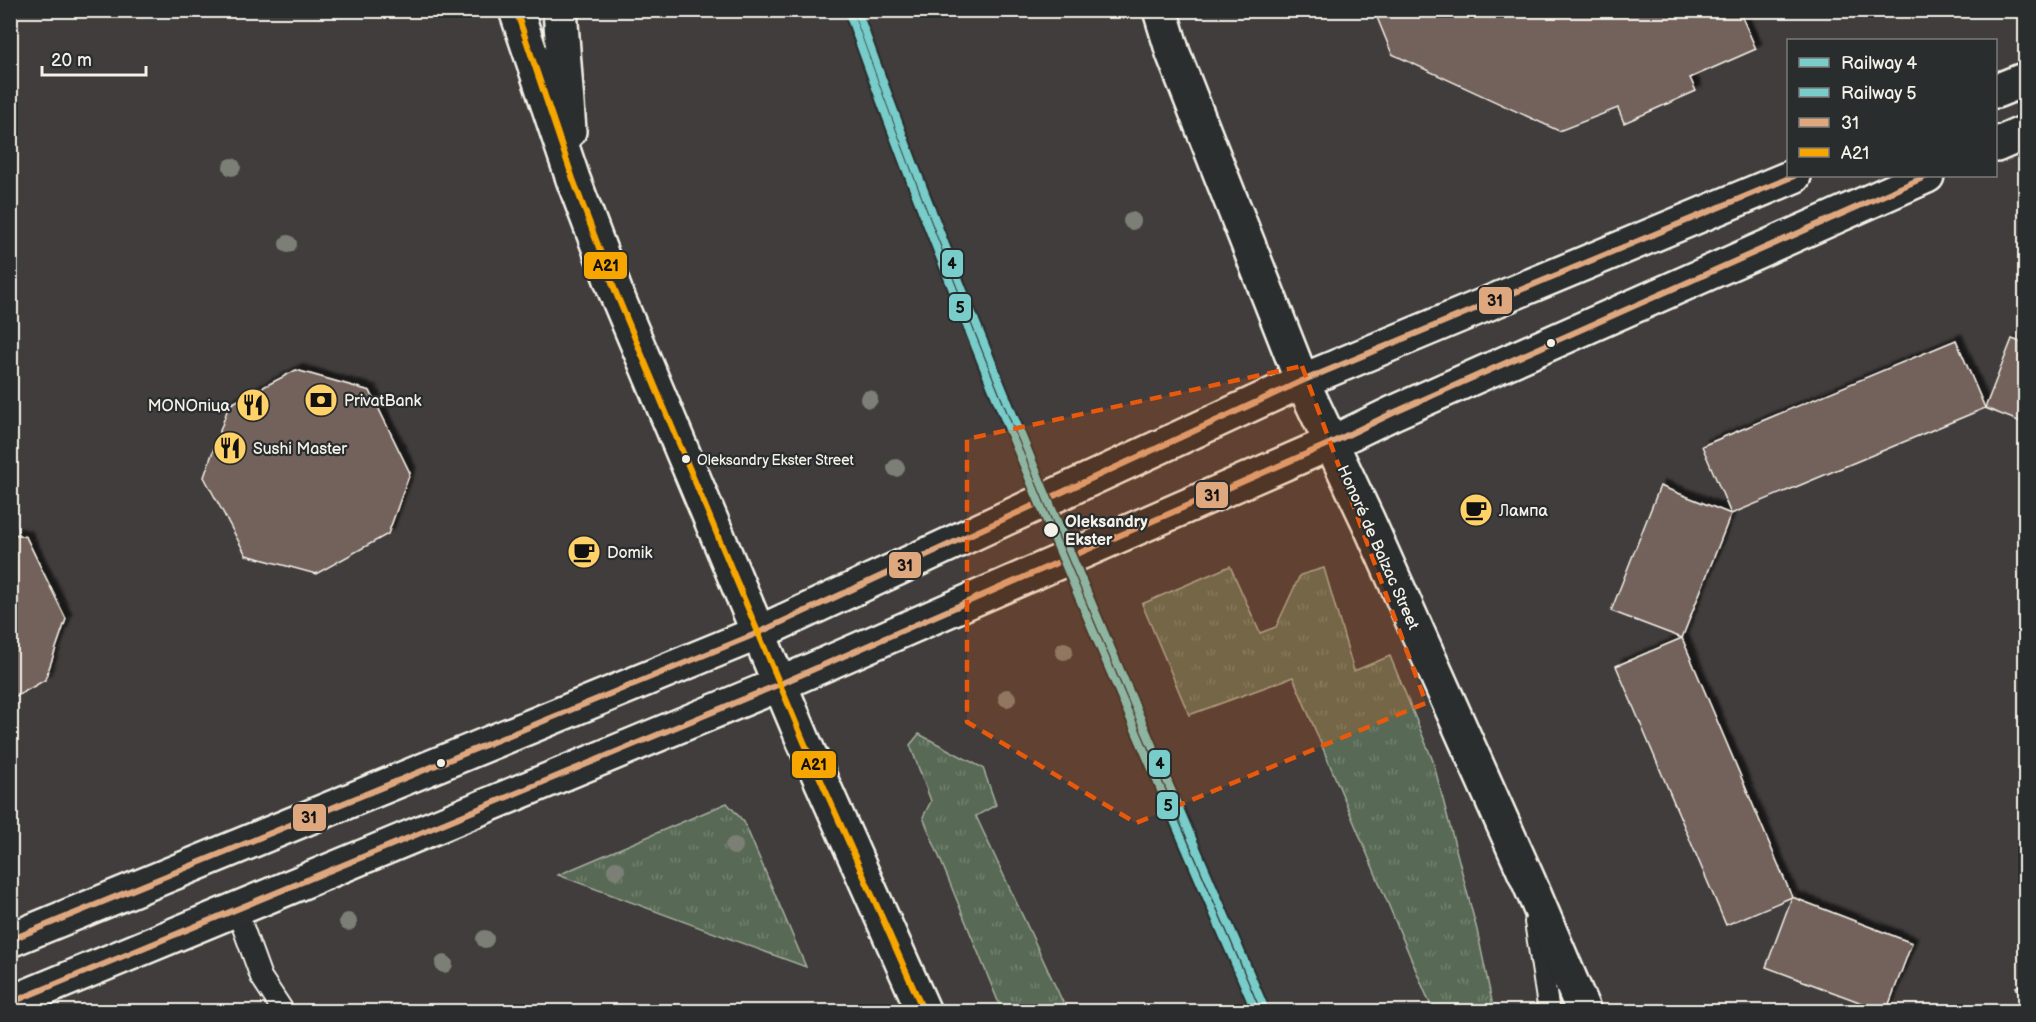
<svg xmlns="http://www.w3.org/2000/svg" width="2036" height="1022" viewBox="0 0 2036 1022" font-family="'Balsamiq Sans',sans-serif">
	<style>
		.grass { fill: url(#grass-tufts); stroke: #a6ae9f; stroke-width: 1.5 }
		.building { fill: #73625b; stroke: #f4f1e8; stroke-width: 1.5; filter: url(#shadow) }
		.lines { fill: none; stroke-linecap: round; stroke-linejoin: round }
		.service-casing { stroke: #f4f1e8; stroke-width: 24 }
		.tertiary-casing { stroke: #f4f1e8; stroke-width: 38 }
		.service { stroke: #2a2d2e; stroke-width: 20 }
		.tertiary { stroke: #2a2d2e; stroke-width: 33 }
		.bus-1-casing { stroke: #2a2d2e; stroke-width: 10 }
		.bus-2-casing { stroke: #2a2d2e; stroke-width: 10 }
		.bus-1 { stroke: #dfa77e; stroke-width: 6 }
		.bus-2 { stroke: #f7a600; stroke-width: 6 }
		.rail-1-casing { stroke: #2a2d2e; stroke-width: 12 }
		.rail-2-casing { stroke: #2a2d2e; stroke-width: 12 }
		.rail-1 { stroke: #78ccc9; stroke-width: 8 }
		.rail-2 { stroke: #78ccc9; stroke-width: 8 }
		.tree { fill: #7c7f76 }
		.marked { fill: #e8590c; fill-opacity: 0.2; stroke: #e8590c; stroke-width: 4.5; stroke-dasharray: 12 8; stroke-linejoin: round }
		.bus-dot { fill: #f4f1e8; stroke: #2a2d2e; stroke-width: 2 }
		.labels { text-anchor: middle; stroke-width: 4.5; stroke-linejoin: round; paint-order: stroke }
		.bus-label { font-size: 14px; fill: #f4f1e8; stroke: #2a2d2e; text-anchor: start }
		.poi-label { font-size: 16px; fill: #f4f1e8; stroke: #2a2d2e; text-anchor: start }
		.stop-label { font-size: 16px; font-weight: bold; fill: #f4f1e8; stroke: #2a2d2e; text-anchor: start }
		.street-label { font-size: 16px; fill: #f4f1e8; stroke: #2a2d2e }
		.line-badge { stroke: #2a2d2e; stroke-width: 2 }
		.pale-badge-label { font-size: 16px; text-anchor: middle; font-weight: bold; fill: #111 }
	</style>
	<defs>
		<pattern id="grass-tufts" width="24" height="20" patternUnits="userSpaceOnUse" patternTransform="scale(1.5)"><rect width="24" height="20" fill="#596b56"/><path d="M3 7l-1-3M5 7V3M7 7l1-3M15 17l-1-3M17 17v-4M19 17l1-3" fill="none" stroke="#71816e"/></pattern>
		<filter id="shadow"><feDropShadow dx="5.5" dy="-5.5" stdDeviation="1.5" flood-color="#0009"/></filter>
	</defs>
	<rect width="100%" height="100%" fill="#403d3c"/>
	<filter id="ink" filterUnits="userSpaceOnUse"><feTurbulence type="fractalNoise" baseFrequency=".0167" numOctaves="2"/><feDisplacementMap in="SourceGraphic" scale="12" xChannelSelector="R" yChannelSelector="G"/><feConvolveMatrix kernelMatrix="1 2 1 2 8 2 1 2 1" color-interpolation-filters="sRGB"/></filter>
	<g filter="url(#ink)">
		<path class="grass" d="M1230,566L1260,633L1276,627L1300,575L1324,568L1354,671L1390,656L1433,761L1477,930L1494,1011H1433L1293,677L1189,715L1142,604Z
			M919,734L983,768L996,805L976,816L1067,1011H1002L923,817L931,801L910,745Z
			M727,803L744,822L806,967L558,875Z"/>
		<path class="building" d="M1374,10H1739L1756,49L1690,78L1696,91L1624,123L1618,108L1559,131L1392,54Z
			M2012,339L2026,344V424L1985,408Z
			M1956,340L1985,408L1731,514L1702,446Z
			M296,370L370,391L410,473L388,534L316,574L246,555L204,477L229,405Z
			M1660,486L1731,514L1682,638L1611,611Z
			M10,533L26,537L66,619L45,680L10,700Z
			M1682,638L1792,897L1726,925L1616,666Z
			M1792,897L1912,943L1886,1012L1766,967Z
			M2026,983V1009L2016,987Z"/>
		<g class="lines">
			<g class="service-casing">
				<path id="service" d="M236,908L261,977L284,1012
					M1535,922L1549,1012"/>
			</g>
			<g class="tertiary-casing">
				<path id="tertiary" d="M516,10L573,179L616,293L804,742L924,1012
					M560,10L569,131
					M1160,10L1173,53L1302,381L1368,521L1529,882L1584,1012
					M1996,91L2026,79
					M1996,145L2026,132
					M10,940L758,633L1302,381L1794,176
					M10,1003L780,684L1331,443L1393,413L1927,176"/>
			</g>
			<use href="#service" class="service"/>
			<use href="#tertiary" class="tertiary"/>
			<g class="bus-1-casing">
				<path id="bus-1" d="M10,940L758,633L1302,381L1794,176
					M10,1003L780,684L1331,443L1393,413L1927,176"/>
			</g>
			<g class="bus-2-casing">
				<path id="bus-2" d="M516,10L573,179L616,293L804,742L924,1012"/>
			</g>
			<use href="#bus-1" class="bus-1"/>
			<use href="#bus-2" class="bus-2"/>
			<g class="rail-1-casing">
				<path id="rail-1" d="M857,10C978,350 1125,680 1266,1012"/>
			</g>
			<g class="rail-2-casing">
				<path id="rail-2" d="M849,13C969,352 1115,681 1256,1012"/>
			</g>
			<use href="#rail-1" class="rail-1"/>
			<use href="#rail-2" class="rail-2"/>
		</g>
		<g class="tree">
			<circle cx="232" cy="167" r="9"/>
			<circle cx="1132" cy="221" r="9"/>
			<circle cx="288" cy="244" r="9"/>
			<circle cx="869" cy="399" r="9"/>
			<circle cx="896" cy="468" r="9"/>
			<circle cx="1064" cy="651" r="9"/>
			<circle cx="1007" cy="698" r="9"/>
			<circle cx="734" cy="846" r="9"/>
			<circle cx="616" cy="870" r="9"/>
			<circle cx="348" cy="922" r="9"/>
			<circle cx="485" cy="939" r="9"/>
			<circle cx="444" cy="964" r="9"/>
		</g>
	</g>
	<path class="marked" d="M1302,366L1426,703L1136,823L967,722V439Z"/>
	<defs>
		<g id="bank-disc" transform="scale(1.725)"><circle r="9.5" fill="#ffd166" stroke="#2a2d2e"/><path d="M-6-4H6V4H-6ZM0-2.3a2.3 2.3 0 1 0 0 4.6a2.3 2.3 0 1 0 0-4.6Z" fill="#111"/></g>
		<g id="restaurant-disc" transform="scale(1.725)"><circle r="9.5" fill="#ffd166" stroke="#2a2d2e"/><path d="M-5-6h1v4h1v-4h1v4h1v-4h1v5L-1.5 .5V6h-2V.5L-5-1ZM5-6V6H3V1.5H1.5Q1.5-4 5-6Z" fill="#111"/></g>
		<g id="cafe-disc" transform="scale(1.725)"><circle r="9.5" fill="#ffd166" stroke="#2a2d2e"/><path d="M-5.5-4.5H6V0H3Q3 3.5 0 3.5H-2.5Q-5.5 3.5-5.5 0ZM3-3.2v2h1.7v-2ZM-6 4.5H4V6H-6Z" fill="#111"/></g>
	</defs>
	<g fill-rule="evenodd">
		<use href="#bank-disc" x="321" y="400"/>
		<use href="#restaurant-disc" x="253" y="405"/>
		<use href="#restaurant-disc" x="230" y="448"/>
		<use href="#cafe-disc" x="1476" y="510"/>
		<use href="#cafe-disc" x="584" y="552"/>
	</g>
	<g class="bus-dot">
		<circle cx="1551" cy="343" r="5"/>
		<circle cx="686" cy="459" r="5"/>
		<circle cx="1051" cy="530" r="8"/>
		<circle cx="441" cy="763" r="5"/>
	</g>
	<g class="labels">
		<g class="bus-label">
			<text x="697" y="465">Oleksandry Ekster Street</text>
		</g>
		<g class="poi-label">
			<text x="344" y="406">PrivatBank</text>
			<text x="230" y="411" text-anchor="end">MONOпіца</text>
			<text x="253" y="454">Sushi Master</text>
			<text x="1499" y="516">Лампа</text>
			<text x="607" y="558">Domik</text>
		</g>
		<g class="stop-label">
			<text x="1065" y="527">Oleksandry<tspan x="1065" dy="18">Ekster</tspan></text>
		</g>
		<g class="street-label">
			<text transform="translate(1379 547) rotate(66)" y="6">Honoré de Balzac Street</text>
		</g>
	</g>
	<g class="line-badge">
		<rect x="941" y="249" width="23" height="29" rx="6" fill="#78ccc9"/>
		<rect x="583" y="251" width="45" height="29" rx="6" fill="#f7a600"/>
		<rect x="1478" y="286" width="35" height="29" rx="6" fill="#dfa77e"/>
		<rect x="948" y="293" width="24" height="29" rx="6" fill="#78ccc9"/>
		<rect x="1195" y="481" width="34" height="28" rx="6" fill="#dfa77e"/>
		<rect x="888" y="551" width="34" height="28" rx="6" fill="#dfa77e"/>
		<rect x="1148" y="749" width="23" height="29" rx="6" fill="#78ccc9"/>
		<rect x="791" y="750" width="46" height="29" rx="6" fill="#f7a600"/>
		<rect x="1156" y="791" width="23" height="29" rx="6" fill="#78ccc9"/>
		<rect x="292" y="803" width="35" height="29" rx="6" fill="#dfa77e"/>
	</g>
	<g class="pale-badge-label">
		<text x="952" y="269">4</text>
		<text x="606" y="271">А21</text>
		<text x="1495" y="306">31</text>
		<text x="960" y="313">5</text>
		<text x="1212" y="501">31</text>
		<text x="905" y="571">31</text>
		<text x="1160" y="769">4</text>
		<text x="814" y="770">А21</text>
		<text x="1168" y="811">5</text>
		<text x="309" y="823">31</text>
	</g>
	<rect width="2036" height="1022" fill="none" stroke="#2a2d2e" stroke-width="36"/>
	<rect x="18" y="18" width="2000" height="986" fill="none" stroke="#f4f1e8" stroke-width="2" filter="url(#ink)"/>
	<rect x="1787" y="39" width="210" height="138" fill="#2a2d2e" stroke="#7b7b78" stroke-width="1.5"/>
	<rect x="1799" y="58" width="30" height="9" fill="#78ccc9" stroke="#7b7b78" stroke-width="1.5"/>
	<text x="1841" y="69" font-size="18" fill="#f4f1e8">Railway 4</text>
	<rect x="1799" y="88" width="30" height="9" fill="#78ccc9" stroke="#7b7b78" stroke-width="1.5"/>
	<text x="1841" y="99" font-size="18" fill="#f4f1e8">Railway 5</text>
	<rect x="1799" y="118" width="30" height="9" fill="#dfa77e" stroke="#7b7b78" stroke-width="1.5"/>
	<text x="1841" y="129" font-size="18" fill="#f4f1e8">31</text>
	<rect x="1799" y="148" width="30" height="9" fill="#f7a600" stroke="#7b7b78" stroke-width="1.5"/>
	<text x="1841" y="159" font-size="18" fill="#f4f1e8">А21</text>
	<path d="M42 66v9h104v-9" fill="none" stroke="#f4f1e8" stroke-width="3"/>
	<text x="51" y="66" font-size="18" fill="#f4f1e8" stroke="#2a2d2e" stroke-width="4.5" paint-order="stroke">20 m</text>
</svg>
